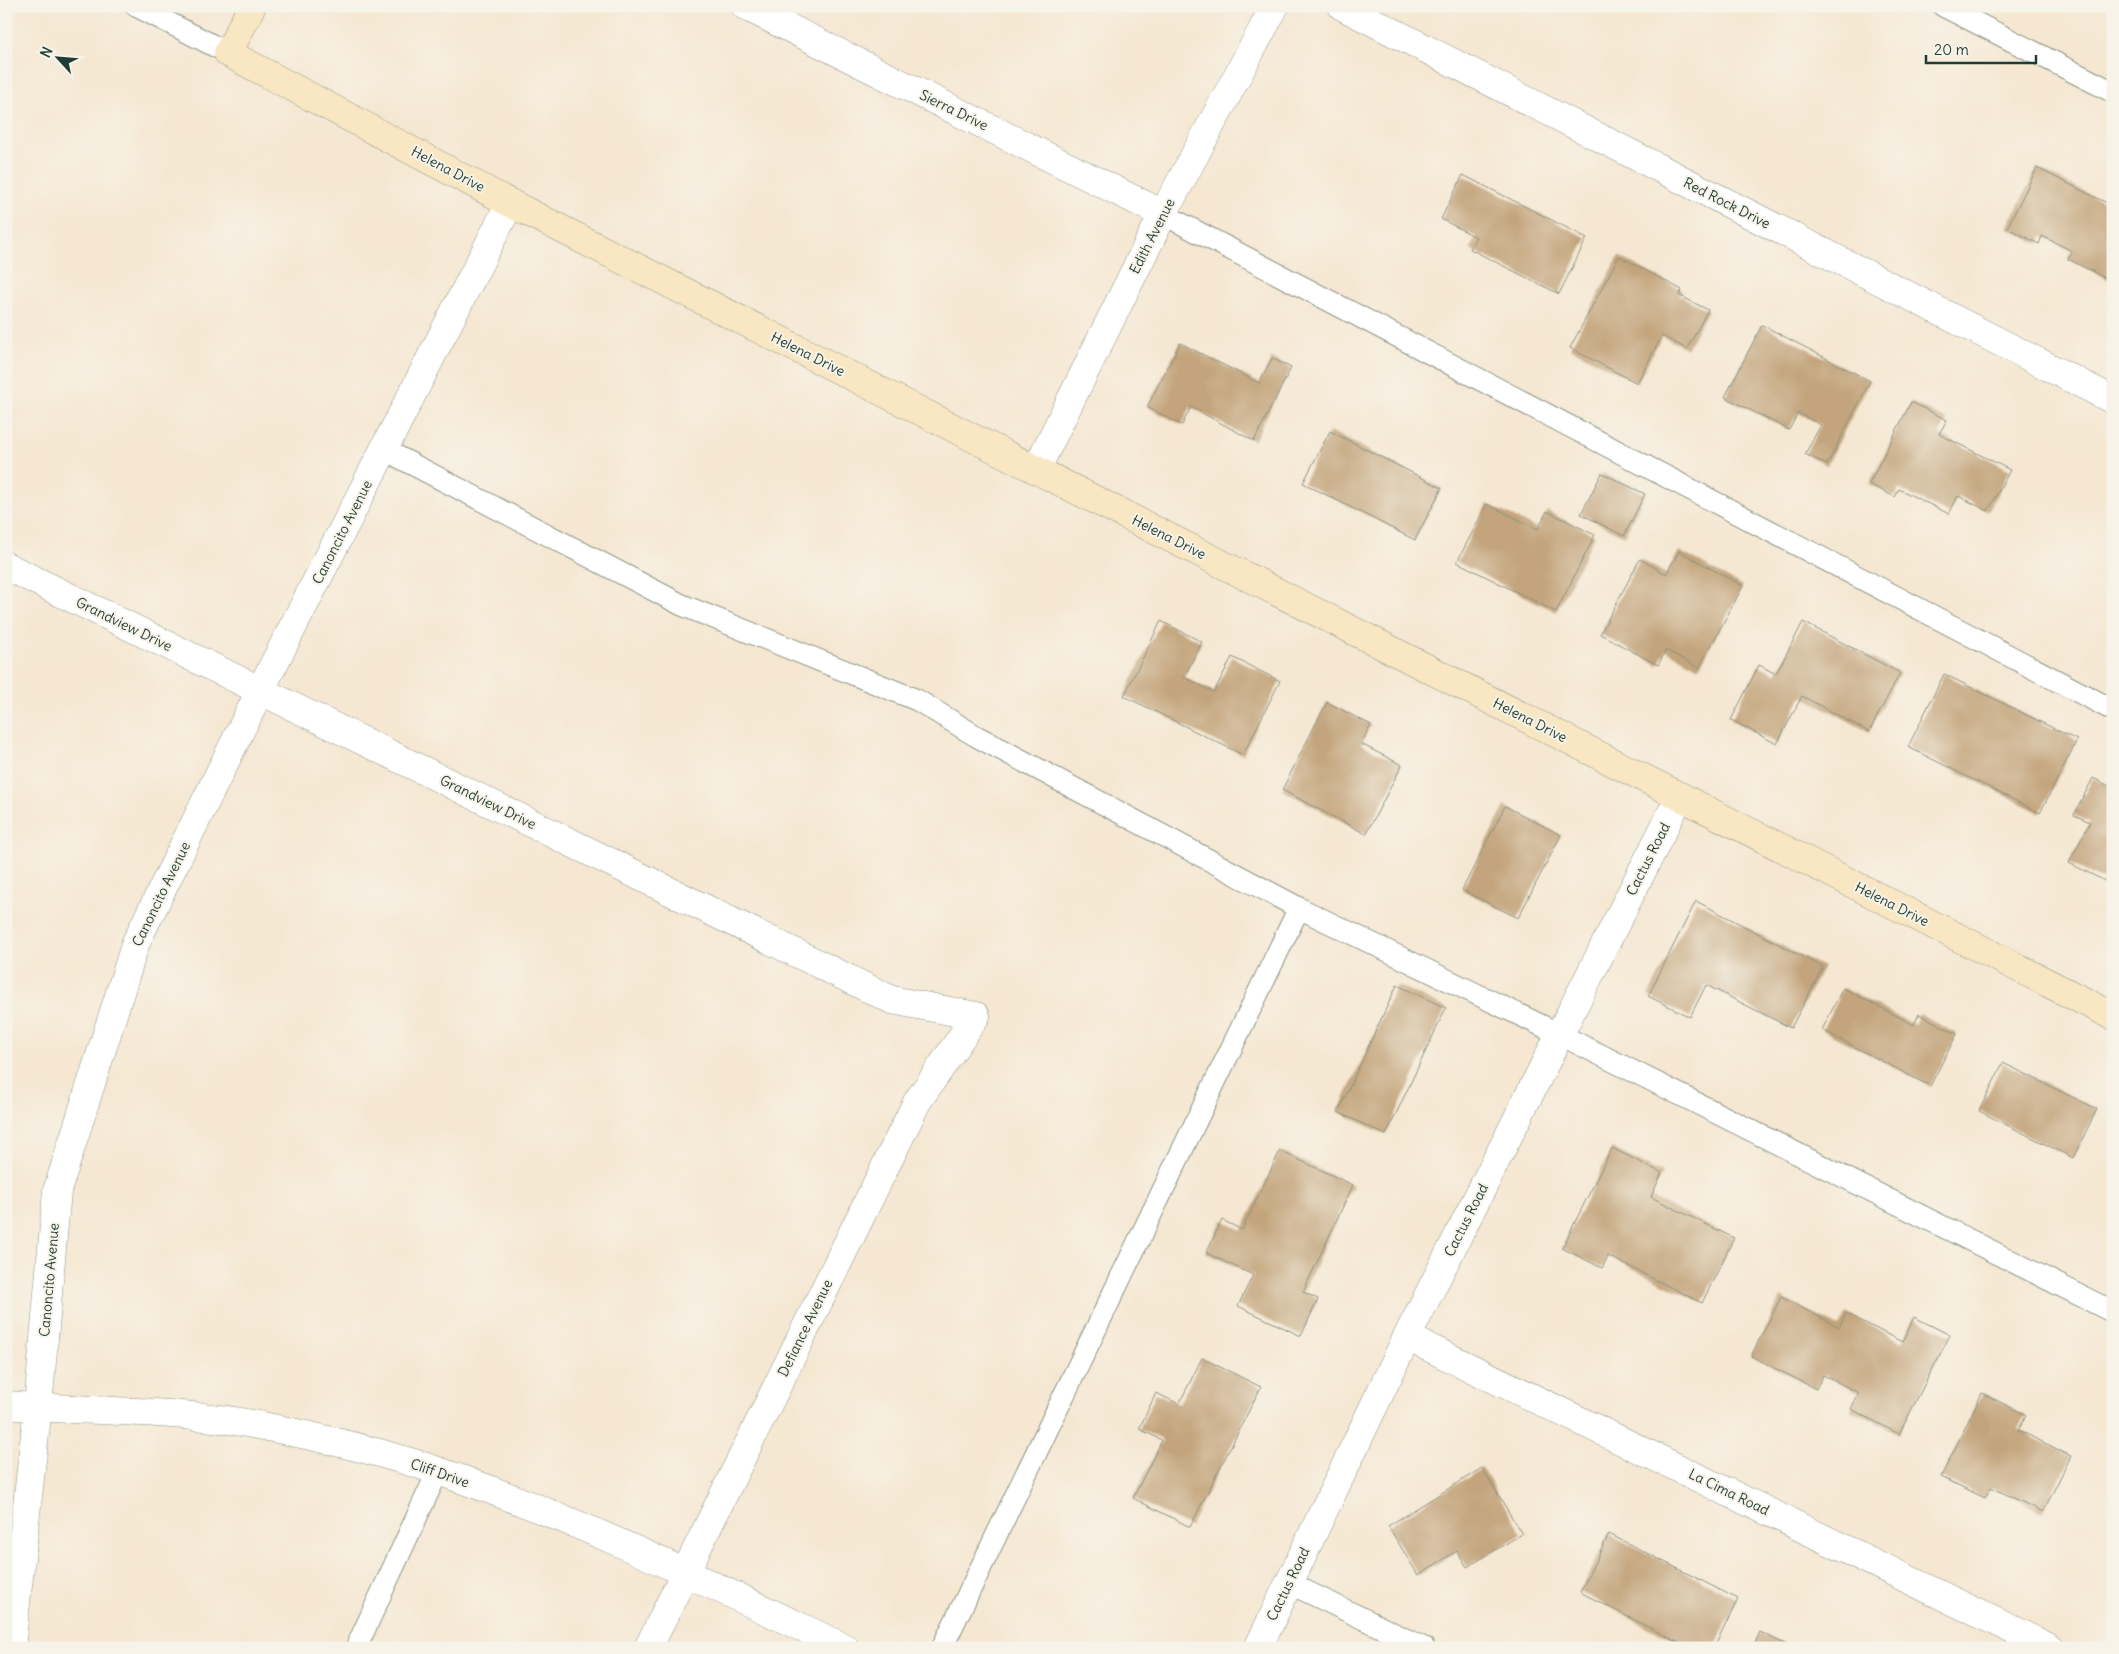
<svg xmlns="http://www.w3.org/2000/svg" width="2119" height="1654" viewBox="0 0 2119 1654" font-family="Delius,sans-serif">
	<style>
		.building { fill: #c3a47c }
		.lines { fill: none; stroke-linecap: round; stroke-linejoin: round }
		.service-casing { stroke: #8a9282; stroke-width: 23 }
		.minor-casing { stroke: #8a9282; stroke-width: 29 }
		.secondary-casing { stroke: #8a9282; stroke-width: 29 }
		.service { stroke: #fff; stroke-width: 21 }
		.minor { stroke: #fff; stroke-width: 28 }
		.secondary { stroke: #f9e7c3; stroke-width: 28 }
		.labels { text-anchor: middle; stroke-width: 4; stroke-linejoin: round; paint-order: stroke }
		.street-label { font-size: 14px; fill: #1f3d34; stroke: #f7f3e8 }
	</style>
	<rect width="100%" height="100%" fill="#f7f3e8"/>
	<filter id="ink" filterUnits="userSpaceOnUse"><feTurbulence type="fractalNoise" baseFrequency=".02" numOctaves="2"/><feDisplacementMap in="SourceGraphic" scale="10" xChannelSelector="R" yChannelSelector="G"/><feConvolveMatrix kernelMatrix="1 2 1 2 8 2 1 2 1" color-interpolation-filters="sRGB"/></filter>
	<filter id="wash" filterUnits="userSpaceOnUse"><feTurbulence type="fractalNoise" baseFrequency=".0096" numOctaves="4" result="noise"/><feDisplacementMap in="SourceGraphic" scale="20" xChannelSelector="R" yChannelSelector="G"/><feGaussianBlur stdDeviation="1.12" result="paint"/><feColorMatrix in="noise" values="0 0 0 0 0 0 0 0 0 0 0 0 0 0 0 0 0 1.4 0 .05"/><feComposite in="paint" operator="in"/></filter>
	<g filter="url(#wash)">
		<rect width="100%" height="100%" fill="#f5e7d1"/>
		<g id="blocks">
			<path class="building" d="M2037,168L2113,206V282L2068,259L2072,251L2042,236L2039,244L2007,228Z
				M1463,175L1587,238L1559,294L1470,249L1476,237L1441,219Z
				M1619,256L1682,290L1679,295L1708,310L1687,349L1662,336L1637,383L1570,348Z
				M1762,325L1870,381L1827,465L1805,454L1821,425L1798,413L1789,430L1725,397Z
				M1180,343L1259,383L1272,358L1291,368L1254,441L1191,407L1182,425L1147,407Z
				M1911,402L1947,420L1939,434L2010,470L1988,511L1958,496L1949,514L1899,489L1895,497L1869,484Z
				M1330,431L1442,488L1415,540L1303,483Z
				M1602,473L1645,494L1624,536L1581,514Z
				M1487,504L1538,529L1547,511L1595,535L1556,612L1457,562Z
				M1679,551L1743,586L1699,668L1666,650L1658,665L1600,634L1640,559L1666,574Z
				M1161,621L1202,642L1184,677L1214,692L1232,657L1280,681L1243,755L1124,696Z
				M1803,622L1900,673L1869,732L1802,696L1777,744L1731,720L1759,665L1776,674Z
				M1944,674L2077,740L2040,813L1908,747Z
				M1327,702L1371,725L1361,744L1402,765L1366,834L1282,790Z
				M2093,778L2111,787L2113,783V885L2069,863L2090,822L2074,815Z
				M1505,806L1561,835L1518,918L1462,890Z
				M1696,901L1823,967L1791,1028L1706,985L1690,1017L1648,996Z
				M1397,985L1446,1008L1386,1135L1338,1112Z
				M1843,988L1914,1025L1919,1014L1957,1034L1930,1086L1822,1030Z
				M2003,1063L2097,1109L2073,1158L1979,1111Z
				M1612,1148L1662,1173L1651,1197L1734,1238L1702,1303L1608,1256L1602,1268L1562,1248Z
				M1280,1151L1353,1185L1303,1292L1318,1299L1301,1336L1238,1306L1253,1275L1206,1253L1222,1220L1242,1230Z
				M1781,1297L1839,1327L1846,1313L1902,1342L1914,1317L1950,1335L1899,1434L1851,1409L1859,1393L1823,1375L1816,1389L1751,1356Z
				M1202,1358L1261,1387L1190,1527L1133,1498L1162,1440L1139,1429L1156,1393L1179,1404Z
				M1982,1393L2026,1415L2018,1430L2071,1456L2043,1512L1991,1487L1985,1498L1941,1477Z
				M1482,1468L1522,1534L1467,1567L1457,1551L1418,1575L1388,1526Z
				M1609,1534L1738,1599L1714,1648H1689L1580,1592Z
				M1760,1632L1793,1648H1753Z"/>
		</g>
	</g>
	<g filter="url(#ink)">
		<use href="#blocks" fill-opacity="0" stroke="#8a9282" stroke-width="1"/>
		<g class="lines">
			<g class="service-casing">
				<path id="service" d="M136,6L228,53
					M1943,6L2113,92
					M1163,214L2113,710
					M385,450L682,605L917,700L976,736L1299,908L1559,1034L2113,1312
					M1289,1583L1424,1648
					M356,1648L438,1471
					M942,1648L1299,908"/>
			</g>
			<g class="minor-casing">
				<path id="minor" d="M745,6L1163,214
					M1342,6L2113,400
					M1036,470L1163,214L1275,6
					M6,566L892,1000L976,1016L917,1102L648,1648
					M1407,1337L2050,1648
					M6,1405C90,1412 175,1409 258,1425C319,1437 380,1451 438,1471C578,1519 712,1585 845,1648
					M11,1648L38,1407L57,1191L136,942L260,691L510,203
					M1258,1648L1407,1337L1680,796"/>
			</g>
			<g class="secondary-casing">
				<path id="secondary" d="M252,6L228,53L510,203L2113,1016"/>
			</g>
			<use href="#service" class="service"/>
			<use href="#minor" class="minor"/>
			<use href="#secondary" class="secondary"/>
		</g>
	</g>
	<g class="labels">
		<g class="street-label">
			<text transform="translate(954 110) rotate(26)" y="5">Sierra Drive</text>
			<text transform="translate(448 169) rotate(28)" y="5">Helena Drive</text>
			<text transform="translate(1727 203) rotate(27)" y="5">Red Rock Drive</text>
			<text transform="translate(1152 236) rotate(-63)" y="5">Edith Avenue</text>
			<text transform="translate(808 354) rotate(27)" y="5">Helena Drive</text>
			<text transform="translate(342 532) rotate(-63)" y="5">Canoncito Avenue</text>
			<text transform="translate(1169 537) rotate(27)" y="5">Helena Drive</text>
			<text transform="translate(124 624) rotate(26)" y="5">Grandview Drive</text>
			<text transform="translate(1530 720) rotate(27)" y="5">Helena Drive</text>
			<text transform="translate(488 802) rotate(26)" y="5">Grandview Drive</text>
			<text transform="translate(1648 859) rotate(-63)" y="5">Cactus Road</text>
			<text transform="translate(161 894) rotate(-64)" y="5">Canoncito Avenue</text>
			<text transform="translate(1892 904) rotate(27)" y="5">Helena Drive</text>
			<text transform="translate(1466 1220) rotate(-63)" y="5">Cactus Road</text>
			<text transform="translate(49 1280) rotate(-85)" y="5">Canoncito Avenue</text>
			<text transform="translate(805 1328) rotate(-64)" y="5">Defiance Avenue</text>
			<text transform="translate(440 1473) rotate(19)" y="5">Cliff Drive</text>
			<text transform="translate(1729 1492) rotate(26)" y="5">La Cima Road</text>
			<text transform="translate(1288 1584) rotate(-64)" y="5">Cactus Road</text>
		</g>
	</g>
	<rect width="2119" height="1654" fill="none" stroke="#f7f3e8" stroke-width="25"/>
	<g transform="translate(58 58) rotate(296)" stroke="#f7f3e8" stroke-width="4" paint-order="stroke">
	<path d="M0-4L9 19L0 12L-9 19Z" fill="#1f3d34"/>
	<text y="-8" font-size="14" font-weight="bold" text-anchor="middle" fill="#1f3d34">N</text>
	</g>
	<path d="M1926 55v8h110v-8" fill="none" stroke="#1f3d34" stroke-width="2.5"/>
	<text x="1934" y="55" font-size="15" fill="#1f3d34" stroke="#f7f3e8" stroke-width="4" paint-order="stroke">20 m</text>
</svg>
